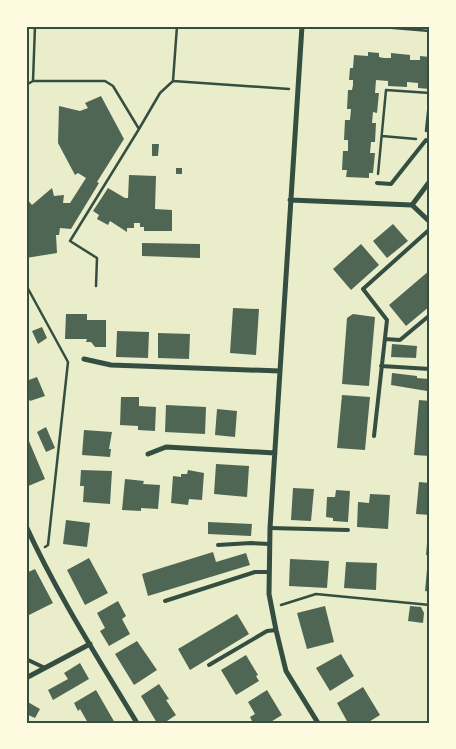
<svg xmlns="http://www.w3.org/2000/svg" width="456" height="749" viewBox="0 0 456 749" font-family="Karla,sans-serif">
	<style>
		.building { fill: #4f6655 }
		.lines { fill: none; stroke-linecap: round; stroke-linejoin: round }
		.path { stroke: #344e41; stroke-width: 2.5 }
		.service { stroke: #344e41; stroke-width: 4 }
		.minor { stroke: #344e41; stroke-width: 5 }
		.neatline { fill: none; stroke: #344e41; stroke-width: 2 }
	</style>
	<rect width="100%" height="100%" fill="#e9edc9"/>
	<path class="building" d="M368,52L379,53V57L384,58H391V53L410,55V60H420V56L430,57V89L418,88V83L407,82V87L388,86V81L376,80L375,93H379L377,113L373,112L372,123H376L375,142H371L370,153H375L373,173H369V178L346,177L347,170H342L343,151H348V140H344L345,120H350L351,109H347L348,90H352L353,85V80H349L350,68H353L354,55L368,56Z
		M101,96L124,139L97,182L99,183L71,229L60,228L59,235H56L57,253L26,258V198L32,205L52,188L54,196L64,195L63,203H70L86,178L78,173L75,175L58,143L59,106L80,111L88,108L85,103Z
		M152,144H159L158,156H152Z
		M176,168H182V174H176Z
		M129,175L156,176L155,209L172,210V231H144V227H140V223H134V228H127V232L110,221L108,225L97,219L99,215L93,211L108,188L125,198H128Z
		M393,224L408,241L387,258L373,241Z
		M142,243L200,244V258L142,256Z
		M361,244L379,265L351,290L333,269Z
		M430,270V306L406,326L389,305Z
		M233,308L259,309L256,355L230,353Z
		M66,314H87V320H106V347H95L91,342H86L87,339H65Z
		M353,314L375,317L369,386L342,384L347,318Z
		M42,327L47,338L38,344L32,331Z
		M117,331L149,332L148,358L116,357Z
		M158,333L190,334L189,359L158,358Z
		M392,344L417,346L416,358L391,357Z
		M392,373L417,376V378L429,379L427,391L391,385Z
		M37,377L45,396L30,401L26,394V381Z
		M342,395L370,397L365,450L337,448Z
		M121,397H139V406L156,407L155,431L138,430V426L120,425Z
		M419,400L430,401V456L414,455Z
		M166,405L206,407L205,434L165,432Z
		M217,409L237,411L235,437L215,435Z
		M46,427L55,448L46,452L37,432Z
		M84,430L112,432L109,449H111L110,457L82,455Z
		M26,434L45,479L26,487Z
		M216,464L249,466L247,497L214,494Z
		M81,470L112,471L110,504L83,502L84,486H80Z
		M188,470L204,473L202,500L189,499L188,505L171,503L173,476L181,477V474H187Z
		M125,479L144,481L143,484L160,485L158,509L141,508V511L122,510Z
		M419,482L430,483V515L416,514Z
		M293,488L314,489L311,521L291,520Z
		M336,490L350,491L348,522L333,521V518L326,517L327,497H335Z
		M370,494L390,495L388,529L357,527L358,502L369,503Z
		M66,520L90,523L87,547L63,544Z
		M208,522L252,524L251,536L208,534Z
		M428,531H430V555H426Z
		M213,552L216,562L246,553L250,565L148,596L142,574Z
		M89,558L108,593L85,605L67,570Z
		M290,559L329,561L327,588L289,586Z
		M346,562L377,563L376,590L344,588Z
		M35,569L53,603L27,616L26,573Z
		M427,569L430,570V592L425,591Z
		M118,601L126,616L122,619L130,634L109,646L100,631L105,628L97,613Z
		M325,606L334,642L307,649L297,613Z
		M410,606L421,607L424,613L423,623L408,621Z
		M237,614L249,634L190,670L178,649Z
		M137,641L157,670L134,685L115,654Z
		M341,654L354,676L330,691L316,668Z
		M246,655L258,675L256,676L259,681L236,695L221,670Z
		M80,663L89,679L53,700L48,690L68,679L64,673Z
		M159,684L169,699L166,700L176,715L164,723H157L141,696Z
		M363,687L380,715L367,723H348L337,703Z
		M96,690L115,723H88L80,709L78,711L74,703Z
		M267,690L282,715L269,723H253L250,717L255,714L248,702Z
		M26,701L40,709L35,718L26,714Z"/>
	<g class="lines">
		<path class="path" d="M370,26L430,31
			M33,81L35,26
			M173,81L177,26
			M26,85L33,81H105L113,86L139,129L160,93L173,81L289,89
			M426,131L430,93
			M382,136L416,139
			M378,174L386,90L430,93
			M26,285L68,362L48,545L45,547
			M96,286L97,258L70,241L139,129
			M281,605L316,594L430,605"/>
		<path class="service" d="M377,183L391,184L426,140L430,143
			M385,339L400,340L430,315
			M381,366L430,369
			M374,436L387,320L363,289L430,229
			M270,528L348,530
			M218,545L251,543L269,544
			M165,601L255,572H268
			M26,659L45,668
			M209,665L267,631L276,630"/>
		<path class="minor" d="M302,26L270,528L269,594L276,630L286,671L318,723
			M290,200L412,205L430,181
			M412,205L430,222
			M84,359L111,365L280,371
			M148,454L166,447L275,453
			M26,526C57,594 98,658 137,723
			M26,678L90,644"/>
	</g>
	<rect width="456" height="749" fill="none" stroke="#fefae0" stroke-width="55"/>
	<rect x="28" y="28" width="400" height="694" class="neatline"/>
</svg>
